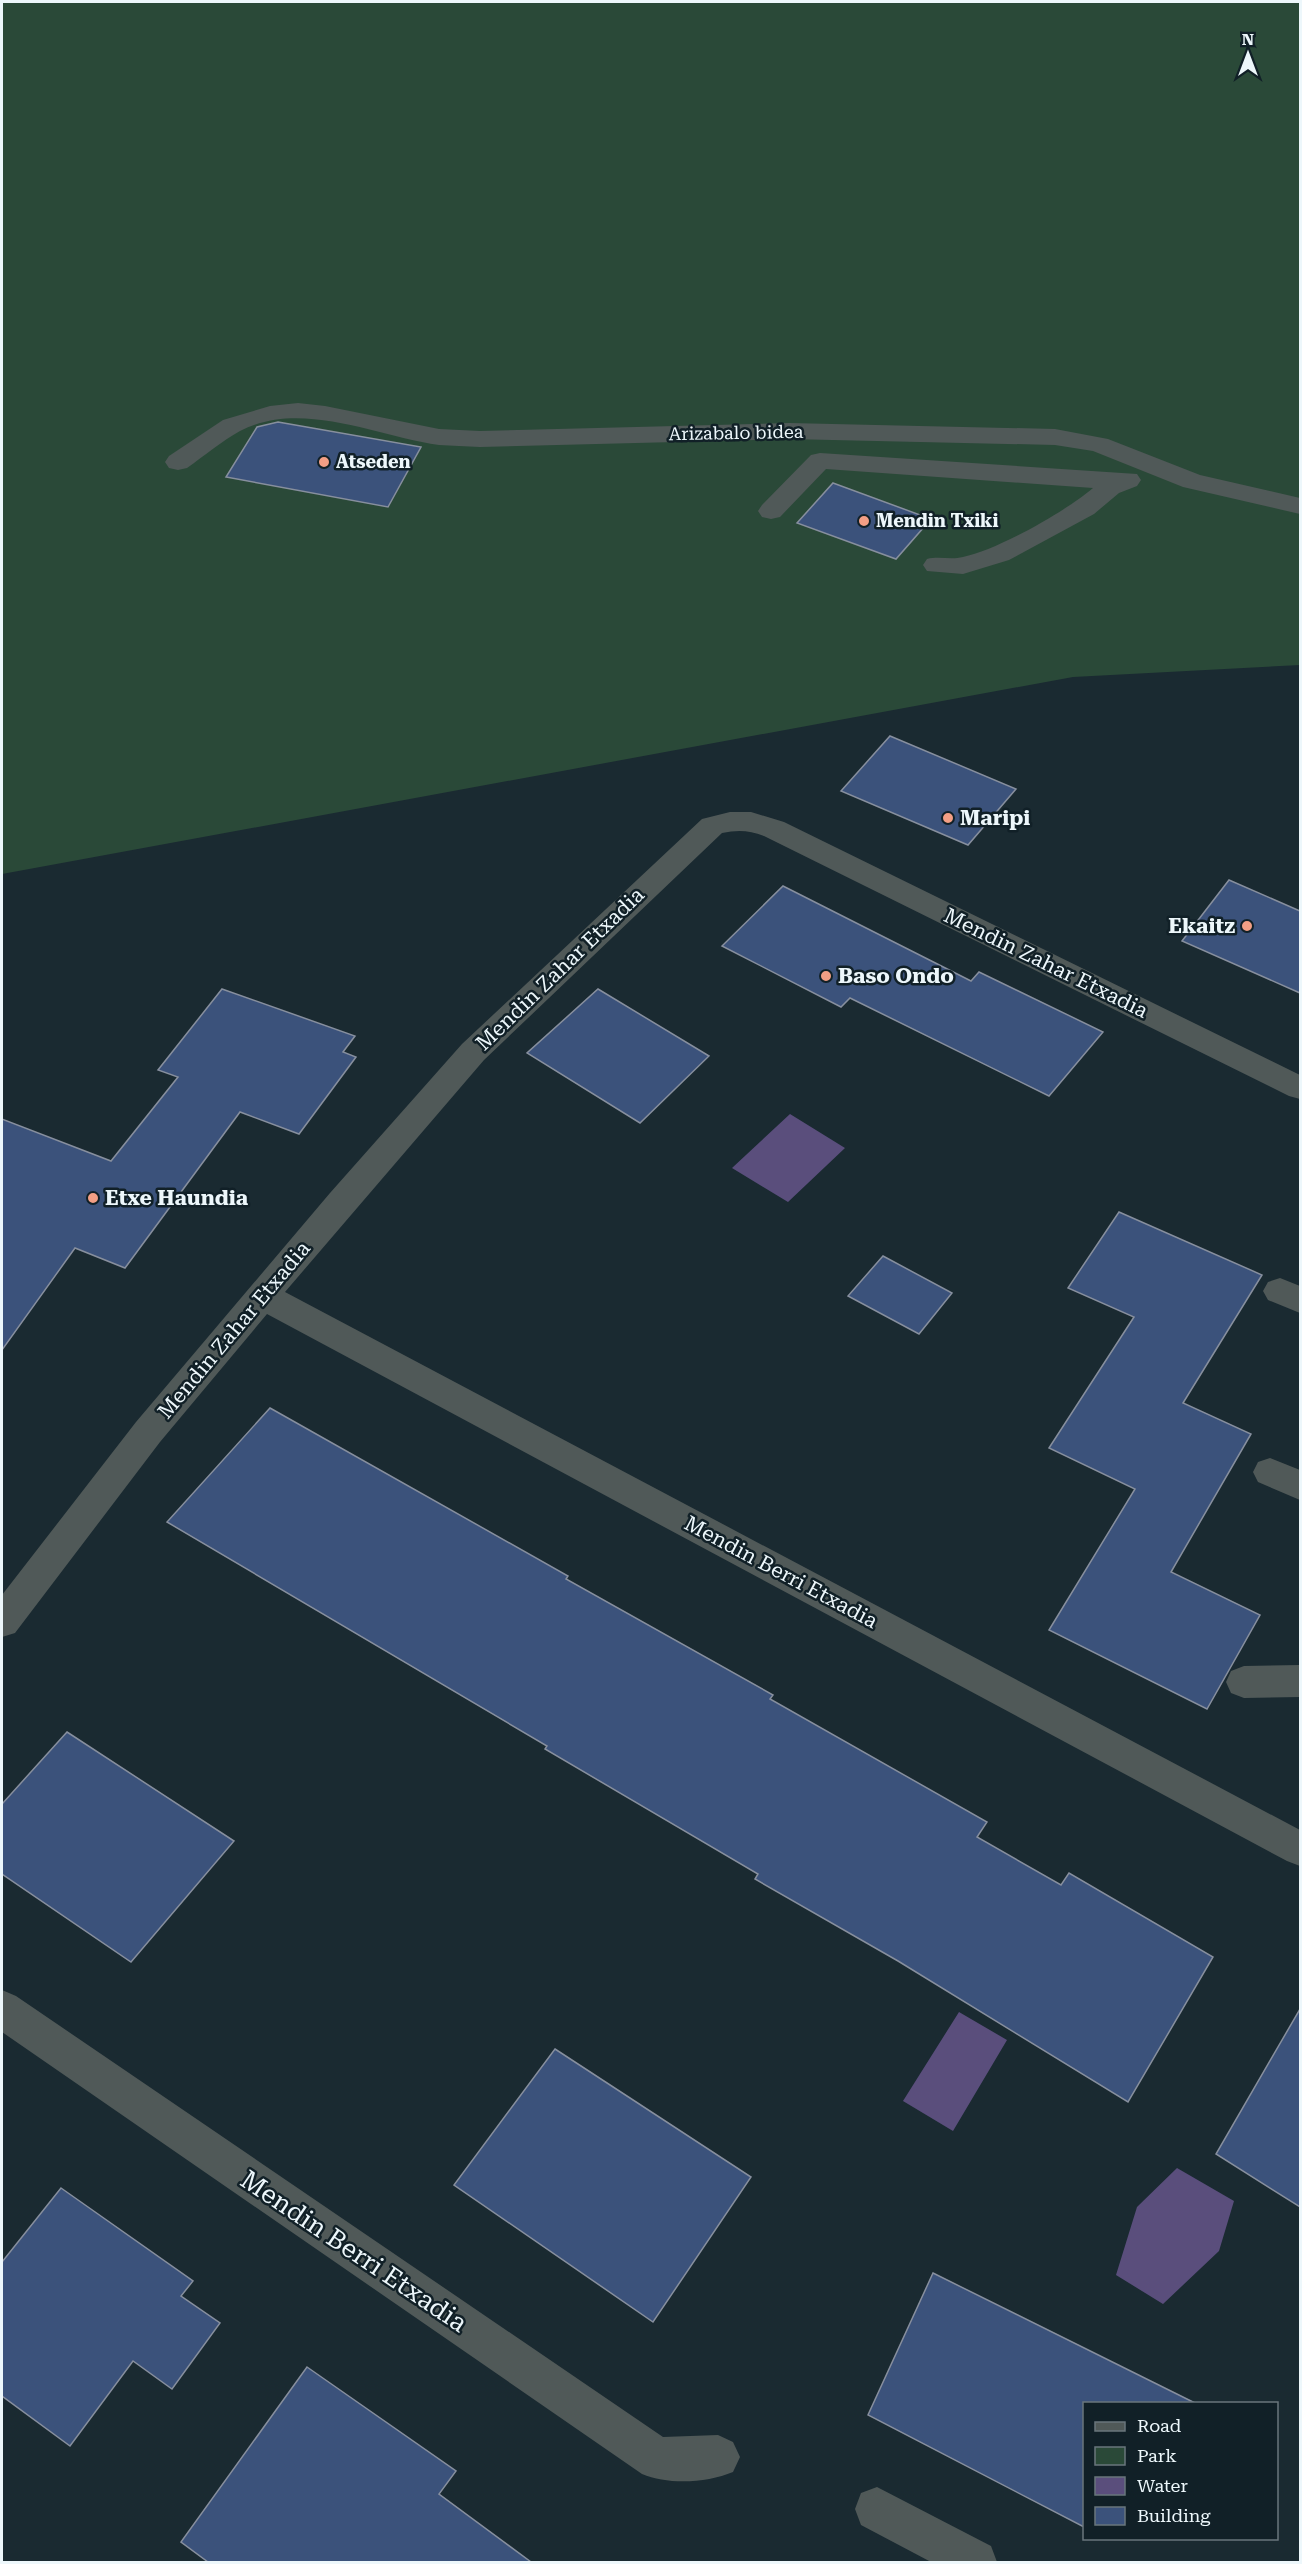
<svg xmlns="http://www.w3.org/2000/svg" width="1302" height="2564" viewBox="0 0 1302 2564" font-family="'Roboto Serif',serif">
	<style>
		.green { fill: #2a4938 }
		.water { fill: #5a4e7c }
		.building { fill: #3b527b; stroke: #878f9e; stroke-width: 1.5 }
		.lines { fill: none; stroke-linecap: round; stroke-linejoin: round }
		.minor { fill: #505958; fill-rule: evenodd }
		.poi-dot { fill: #f39f85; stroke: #112027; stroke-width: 2 }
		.labels { text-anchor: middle; stroke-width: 5; stroke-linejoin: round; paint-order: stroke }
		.far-street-label { font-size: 18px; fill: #edf7fb; stroke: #112027 }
		.far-poi-label { font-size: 18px; font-weight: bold; fill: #edf7fb; stroke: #112027; text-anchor: start }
		.poi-label { font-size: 21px; font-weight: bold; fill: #edf7fb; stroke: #112027; text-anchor: start }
		.street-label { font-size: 21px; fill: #edf7fb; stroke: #112027 }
		.near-street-label { font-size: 26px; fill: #edf7fb; stroke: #112027 }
	</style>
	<rect width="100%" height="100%" fill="#1a2a31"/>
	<path class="green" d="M2,2H1300V665L1073,677L2,874Z"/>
	<path class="water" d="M790,1114L845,1148L788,1202L732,1168Z
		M959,2012L1007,2040L953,2131L903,2101Z
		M1177,2168L1234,2201L1219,2251L1163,2304L1116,2275L1137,2207Z"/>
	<path class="building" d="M278,422L421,447L388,507L226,477L257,427Z
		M833,483L931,519L896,559L797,523Z
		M890,736L1016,789L968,845L841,791Z
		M1229,880L1300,911V993L1182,941Z
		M783,886L971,981L979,972L1103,1032L1049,1096L850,998L841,1007L722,946Z
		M222,989L355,1036L343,1052L356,1057L299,1134L240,1112L125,1268L75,1248L2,1350V1119L111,1161L178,1077L158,1070Z
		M598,989L709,1056L640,1123L527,1053Z
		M1119,1212L1262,1275L1183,1403L1251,1434L1171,1572L1260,1615L1207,1709L1049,1630L1135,1489L1049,1448L1134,1317L1068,1288Z
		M883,1256L952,1293L919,1334L848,1296Z
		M270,1408L568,1576L566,1579L773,1695L770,1699L987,1822L977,1837L1061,1885L1069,1873L1213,1957L1128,2102L898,1961L755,1879L758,1874L545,1749L547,1746L167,1522Z
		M67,1732L234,1841L131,1962L2,1874V1804Z
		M1300,2009V2207L1216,2154Z
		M555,2049L751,2177L653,2322L454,2185Z
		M61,2188L193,2281L181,2296L220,2323L172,2389L133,2361L70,2446L2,2396V2262Z
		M933,2273L1195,2403H1084V2527L868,2415Z
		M307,2367L456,2471L439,2494L531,2562H208L181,2542Z"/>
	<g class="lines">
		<path class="minor" d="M298,403L325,406L439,429L480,431L789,423L1055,429L1108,439L1200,475L1300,498V514L1183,487L1093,451L1055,445L789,439L480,447C466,446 452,446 439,445C376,436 301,399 240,431C222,441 204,456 187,468L178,470L169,468L165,462L169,456L223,420L270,406Z
			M820,453L1137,474L1141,480L1137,486L1119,493L1094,514L1009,560L963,574L927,571L923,565L927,559C939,556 951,560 963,557C998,550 1066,511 1093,488L826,469L780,517L771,519L762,517L758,511L762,505L811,455Z
			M730,812H751L784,822L1300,1075V1099L1289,1096L764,836C749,830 737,830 722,833L484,1060L285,1292L1300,1830V1866L1287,1861L267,1314L160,1442L15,1633L2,1637V1595L136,1422L330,1193L462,1044L702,819Z
			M1280,1278L1300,1286V1313L1268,1300L1263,1291L1268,1282Z
			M1270,1458L1300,1470V1500L1258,1482L1253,1472L1258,1462Z
			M1300,1665V1697L1244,1698L1231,1693L1226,1682L1231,1671L1244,1666Z
			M2,1990L16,1996L663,2437L718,2435L733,2442L740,2457L733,2472C707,2483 668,2485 642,2474L2,2032Z
			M877,2487L991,2546L997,2562H931L861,2525L855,2509L861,2493Z"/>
	</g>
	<g class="poi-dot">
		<circle cx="324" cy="462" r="6"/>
		<circle cx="864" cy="521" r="6"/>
		<circle cx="948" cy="818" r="6"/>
		<circle cx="1247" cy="926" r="6"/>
		<circle cx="826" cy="976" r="6"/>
		<circle cx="93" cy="1198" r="6"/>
	</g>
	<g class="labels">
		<g class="far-street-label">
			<text transform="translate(736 433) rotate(-1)" y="6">Arizabalo bidea</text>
		</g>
		<g class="far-poi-label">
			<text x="336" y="468">Atseden</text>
			<text x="876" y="527">Mendin Txiki</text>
		</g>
		<g class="poi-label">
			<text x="960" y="825">Maripi</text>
			<text x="1235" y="933" text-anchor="end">Ekaitz</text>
			<text x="838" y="983">Baso Ondo</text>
			<text x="105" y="1205">Etxe Haundia</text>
		</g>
		<g class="street-label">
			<text transform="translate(1046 963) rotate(26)" y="7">Mendin Zahar Etxadia</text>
			<text transform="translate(560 969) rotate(-44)" y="7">Mendin Zahar Etxadia</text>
			<text transform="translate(234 1330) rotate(-50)" y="7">Mendin Zahar Etxadia</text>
			<text transform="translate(781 1572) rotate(28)" y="7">Mendin Berri Etxadia</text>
		</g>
		<g class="near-street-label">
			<text transform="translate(354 2251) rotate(34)" y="9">Mendin Berri Etxadia</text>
		</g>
	</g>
	<rect width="1302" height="2564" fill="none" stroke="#edf7fb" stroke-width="6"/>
	<rect x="1083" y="2402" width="195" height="138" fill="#112027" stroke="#69767c" stroke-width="1.5"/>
	<rect x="1095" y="2422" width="30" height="9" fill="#505958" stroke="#69767c" stroke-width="1.5"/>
	<text x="1137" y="2432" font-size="18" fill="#edf7fb">Road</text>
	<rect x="1095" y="2447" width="30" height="18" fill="#2a4938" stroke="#69767c" stroke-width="1.5"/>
	<text x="1137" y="2462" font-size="18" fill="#edf7fb">Park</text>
	<rect x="1095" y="2477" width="30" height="18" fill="#5a4e7c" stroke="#69767c" stroke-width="1.5"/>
	<text x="1137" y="2492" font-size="18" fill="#edf7fb">Water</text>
	<rect x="1095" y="2507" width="30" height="18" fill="#3b527b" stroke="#69767c" stroke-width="1.5"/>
	<text x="1137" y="2522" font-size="18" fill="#edf7fb">Building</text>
	<g transform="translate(1248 54)" stroke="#112027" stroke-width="4.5" paint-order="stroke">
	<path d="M0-4.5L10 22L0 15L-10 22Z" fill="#edf7fb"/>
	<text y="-9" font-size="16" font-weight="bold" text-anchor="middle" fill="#edf7fb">N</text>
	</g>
</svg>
